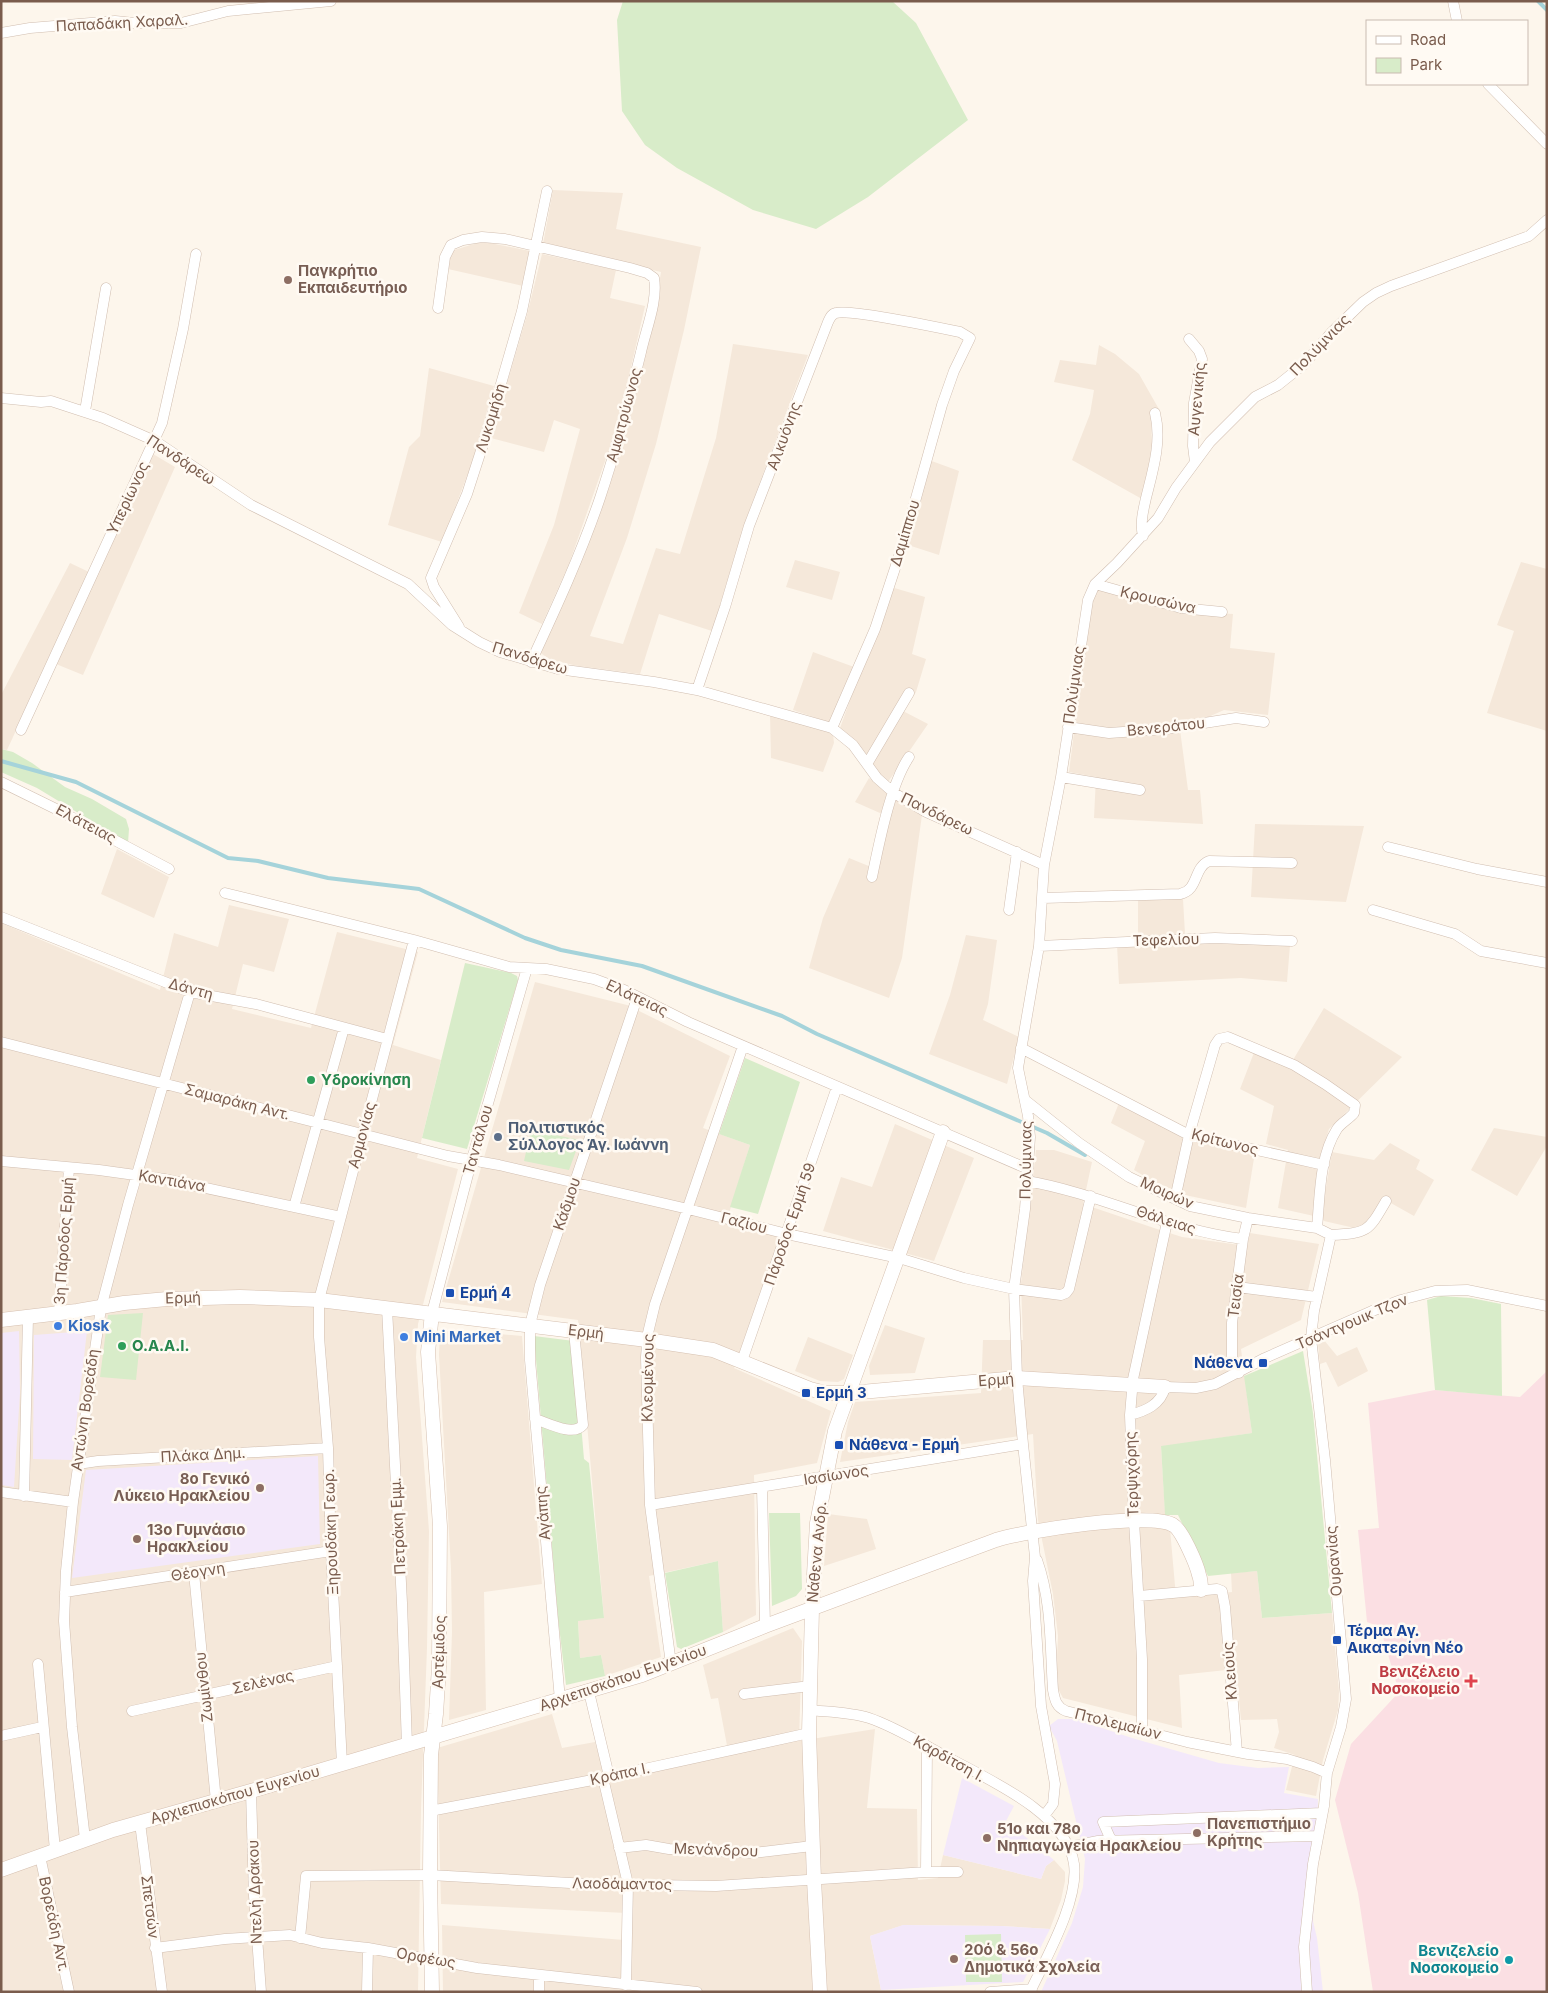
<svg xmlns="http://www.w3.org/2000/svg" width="1548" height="1993" viewBox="0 0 1548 1993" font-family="Inter,sans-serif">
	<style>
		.residential { fill: #f5e8da }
		.education { fill: #f3e8fa }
		.medical { fill: #fbdfe3 }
		.green { fill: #d8ecc9 }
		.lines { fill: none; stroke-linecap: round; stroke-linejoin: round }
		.stream { stroke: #a5d3da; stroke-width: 4 }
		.street-casing { stroke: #d1beb0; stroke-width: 11 }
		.secondary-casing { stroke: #d6c0b0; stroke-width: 15 }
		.street { stroke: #fff; stroke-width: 10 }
		.secondary { stroke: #fff; stroke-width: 14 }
		.education-dot { fill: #8d6e63; stroke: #fffaf3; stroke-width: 2 }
		.leisure-dot { fill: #2e9e5b; stroke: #fffaf3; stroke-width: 2 }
		.service-dot { fill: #5c6f8a; stroke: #fffaf3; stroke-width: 2 }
		.transit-dot { fill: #1a4fb4; stroke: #fffaf3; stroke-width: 2 }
		.shop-dot { fill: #3f7fe0; stroke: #fffaf3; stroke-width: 2 }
		.health-dot { fill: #e0444e; stroke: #fffaf3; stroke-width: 2 }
		.culture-dot { fill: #0f9aa8; stroke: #fffaf3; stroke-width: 2 }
		.labels { text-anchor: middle; stroke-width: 5; stroke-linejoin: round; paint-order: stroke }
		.street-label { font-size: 15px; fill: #7a5c4d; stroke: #fffaf3 }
		.education-label { font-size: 15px; font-weight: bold; fill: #785e54; stroke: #fffaf3; text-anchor: start }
		.leisure-label { font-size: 15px; font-weight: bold; fill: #27864d; stroke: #fffaf3; text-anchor: start }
		.service-label { font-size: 15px; font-weight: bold; fill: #4e5e75; stroke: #fffaf3; text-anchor: start }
		.transit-label { font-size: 15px; font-weight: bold; fill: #164399; stroke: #fffaf3; text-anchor: start }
		.shop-label { font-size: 15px; font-weight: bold; fill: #366cbe; stroke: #fffaf3; text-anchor: start }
		.health-label { font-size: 15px; font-weight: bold; fill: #be3a42; stroke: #fffaf3; text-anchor: end }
		.culture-label { font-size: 15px; font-weight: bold; fill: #0d838f; stroke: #fffaf3; text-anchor: end }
	</style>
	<rect width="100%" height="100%" fill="#fdf6ec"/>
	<path class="residential" d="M553,190L623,193L616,229L701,247L684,330L656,444L627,538L590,636L623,644L656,548L680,554L716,438L733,344L808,355L746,519L712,631L659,614L640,674L578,666L551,660L539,652L573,577L656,303L661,272L543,244Z
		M477,243H490L530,251L523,286L448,269L451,251Z
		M542,254L616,270L610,298L645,306L626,389L611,444L569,564L542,624L519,613L554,525L580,429L554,420L544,452L491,438L527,315Z
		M1099,345L1115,354L1139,374L1160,411L1151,415L1152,449L1142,499L1072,460L1090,414L1094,390L1054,382L1060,360L1096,365Z
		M429,368L494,386L473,460L442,542L388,525L409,447L420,436Z
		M153,454L175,467L83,675L56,664Z
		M929,460L959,471L939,555L905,544Z
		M795,560L840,572L832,600L786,587Z
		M1521,562L1547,569V731L1487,713L1514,631L1497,625Z
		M70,563L89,572L7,750L1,749V695Z
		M891,587L925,597L912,654L926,659L916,692L903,711L928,724L888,782L878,773L840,728Z
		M1097,588L1201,612L1233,614L1230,648L1275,653L1268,715L1224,710L1206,718L1179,722L1188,790H1200L1203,824L1094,818L1096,777L1069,772L1089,615Z
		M813,652L854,667L831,723L793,710Z
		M770,714L825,730L833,734L834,743L823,772L771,758Z
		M869,778L896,799L922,815L902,958L889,998L809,968L823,918L849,858L876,869L889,817L855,802Z
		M1255,824L1364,826L1346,902L1251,897Z
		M117,849L169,877L154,918L101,894Z
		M1138,899H1183L1185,934L1138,936Z
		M229,905L289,919L274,972L243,964L232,1009L311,1028L337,932L418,952L393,1045L441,1060L417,1158L458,1169L418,1324L416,1357L429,1531L427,1648L421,1808L418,1992H1V923L160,990L174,933L218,947Z
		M966,935L997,940L988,1004L983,1020L1019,1037L1007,1084L929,1054L950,995Z
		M1216,943L1290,945L1287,982L1241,978L1119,984L1117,945Z
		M535,982L627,1005L730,1056L703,1128L750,1145L726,1223L780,1237L734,1368L831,1411L817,1463L754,1475L756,1615L723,1632L718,1561L649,1576L661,1657L605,1676L601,1655L580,1658L578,1620L604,1618L578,1320L442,1302Z
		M1324,1008L1402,1057L1329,1129L1320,1157L1314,1216L1278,1208L1288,1150L1266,1144L1274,1106L1240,1089L1255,1050L1290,1065Z
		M1119,1103L1182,1137L1255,1152L1246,1208L1185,1195L1151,1180L1134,1170L1145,1141L1111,1123Z
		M895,1124L974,1158L934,1261L823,1231L841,1177L872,1187Z
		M1494,1128L1547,1137V1146L1517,1196L1471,1170Z
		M1390,1143L1420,1160L1416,1169L1434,1180L1414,1216L1389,1202L1369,1223L1359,1229L1324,1221L1321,1216L1332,1152L1374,1160Z
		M1036,1150H1054L1092,1162L1083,1204L1154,1228L1182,1237L1247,1246L1250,1233L1319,1244L1301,1320L1241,1349L1252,1433L1161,1447L1166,1527L1170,1529L1176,1597L1232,1592L1231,1573L1257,1571L1262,1618L1332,1613L1339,1692L1338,1710L1323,1760L1316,1796L1286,1790L1295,1755L1274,1748L1279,1732L1277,1719L1241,1720L1236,1669L1179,1675L1182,1728L1063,1698L1057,1687L1056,1677L1058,1636L1053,1594L1038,1520L1033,1434L840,1462L848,1422L855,1402L981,1393L983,1340H1023L1021,1283Z
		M885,1325L925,1338L915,1373L870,1375L869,1366Z
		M440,1331H466L522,1336L542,1584L484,1592L486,1710L449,1720L452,1632L451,1569L439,1355Z
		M808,1337L853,1355L844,1379L838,1382L820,1381L795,1371Z
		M1324,1340L1337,1356L1357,1347L1368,1371L1338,1387L1326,1362L1320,1364L1318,1344Z
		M828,1514L867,1519L876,1549L824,1566Z
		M793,1628L802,1641L799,1741L875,1729L867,1808L917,1809L918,1880L938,1878L943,1855L1041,1879L1046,1866L1054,1860L1065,1872V1881L1061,1900L1050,1929L1002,1926L904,1925L870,1936L881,1990L870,1992H443L442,1925L624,1940L626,1913L441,1904L437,1748L552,1714L562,1748L595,1742L606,1781L729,1756L718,1698L711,1699L703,1665Z"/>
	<path class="education" d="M19,1331L20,1393L14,1487L1,1485V1333Z
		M87,1331L72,1460L33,1459L34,1335Z
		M318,1456L320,1544L72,1578L86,1470Z
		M1058,1719H1075L1132,1738L1219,1763L1258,1768L1289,1767L1284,1793L1318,1799L1313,1921L1317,1938L1323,1992H1041L1072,1923L1083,1887L1085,1859L1057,1741L1049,1726Z
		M962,1778L1014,1806L1006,1821L1054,1860L1046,1866L1041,1879L943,1855Z
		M903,1925L1002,1926L1050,1929L1023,1982L881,1990L870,1936Z"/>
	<path class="medical" d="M1547,1371V1992H1373L1358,1893L1335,1800L1351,1744L1399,1692L1380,1627L1367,1622L1358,1530L1379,1528L1368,1403L1435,1390L1520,1397Z"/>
	<path class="green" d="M623,1H892L916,23L968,120L868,197L816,229L753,210L677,168L645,145L622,111L617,20Z
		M1,749L13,752L32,763L65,787L92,799L126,819L129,829L128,843L37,788L1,772Z
		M465,963L511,973L517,976L518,980L467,1149L422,1138Z
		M745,1058L800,1082L758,1214L730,1207L750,1145L719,1134Z
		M531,1130L580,1140L569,1170L524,1161Z
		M1441,1296L1471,1298L1501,1304L1502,1396L1435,1390L1427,1300Z
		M143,1313L136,1380L100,1377L108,1315Z
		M534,1336L574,1341L584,1459L589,1463L604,1618L578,1621L580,1658L601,1655L605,1676L566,1685L558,1618Z
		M1303,1351L1313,1413L1332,1613L1262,1618L1257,1571L1208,1576L1178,1515H1165L1161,1446L1252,1433L1244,1376Z
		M769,1513H800L802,1589L796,1596L772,1606Z
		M718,1561L723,1632L681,1649L677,1647L665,1573Z
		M1001,1934L1002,1982H966L965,1935Z"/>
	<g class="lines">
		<path class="stream" d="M1538,1L1547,10
			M1,761L76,782L228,858L258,861L328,878L419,889L525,938L561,950L642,966L782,1016L817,1034L1047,1133L1085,1155"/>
		<g class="street-casing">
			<path id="street" d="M1453,1L1457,21
				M1,33L30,28L115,21L134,23H181L228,11L331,1
				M1488,84L1547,144
				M438,308L445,257L451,245L463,240L482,237L505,239L630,268L647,273L654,278C658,301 646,329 641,352C629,401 616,450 600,498C581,554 556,608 531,662
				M1189,339L1199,351L1202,359L1194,403L1193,446L1195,462
				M1,398L41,402L51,401L103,418L155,441L251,505L408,584L452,625L479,642L500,652L558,669L654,682L697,690L832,728L853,745L877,778L894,793L926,812L1044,865
				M85,411L106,288
				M1143,536C1140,523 1143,511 1146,498C1153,470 1162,441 1155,413
				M1095,584L1181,608L1222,612
				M459,627L434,587L431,578L467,494L488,429L522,311L547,191
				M697,690L725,607L749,526L828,322C830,318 831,314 836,313C849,309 941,328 960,332L970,338L954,371L942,405L904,541L875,629L832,728
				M1068,727L1109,733L1166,729L1236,718L1264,722
				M21,730L162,423L183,329L196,254
				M867,764L909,693
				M1061,777L1140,790
				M1,782L56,809L169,869
				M1388,847L1477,869L1547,882
				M872,877C879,844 890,785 909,757
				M225,893L414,940L509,967L546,969L594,979L624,990L688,1022L1028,1169
				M1043,898L1180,894C1199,890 1193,868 1209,861L1292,863
				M1009,910L1017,852
				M1373,910L1455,934L1481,951L1547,963
				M1,917L190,992L256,1004L387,1039
				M1039,946L1215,938L1292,941
				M1,1042L448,1156L499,1165L688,1209L787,1234L899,1258L964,1278L1014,1289L1061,1295L1066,1293L1069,1289L1091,1196
				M1021,1048L1189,1135L1324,1165
				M1025,1100L1079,1143L1129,1177L1190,1206L1248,1218L1317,1228L1331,1235
				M1,1161L99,1170L164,1179L341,1217
				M1027,1181C1101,1194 1168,1230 1243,1239
				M1175,1199L1189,1135L1215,1045L1219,1039L1228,1037L1294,1065L1325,1084L1355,1105L1354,1113C1349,1119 1341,1123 1337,1129C1319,1157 1320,1197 1317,1228
				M294,1207L344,1028
				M1237,1287L1317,1297
				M387,1308L402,1603L407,1745
				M432,1313L472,1159L527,968
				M59,1314L69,1168
				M742,1361L837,1087
				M1239,1373L1232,1357V1323L1243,1239L1248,1218
				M1130,1415C1145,1411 1161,1405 1165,1387L1196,1388L1215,1384L1265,1358L1372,1311L1401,1300L1435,1291L1467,1290L1547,1306
				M535,1419C548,1423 573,1437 583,1425L574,1331
				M78,1464L98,1461L328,1448
				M762,1487L765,1626
				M1,1492L73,1502
				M24,1496L28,1317
				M650,1505L1023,1444
				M1037,1560C1052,1602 1050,1646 1053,1690C1055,1700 1056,1707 1066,1711L1187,1742L1248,1754L1287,1759L1313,1767L1327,1773
				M194,1573L216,1801
				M65,1592L331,1551
				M1139,1596L1217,1589L1222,1591L1225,1607L1237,1752
				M38,1664L55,1850
				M671,1664L650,1505L646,1357L648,1333L655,1304L743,1046
				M589,1692L609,1776
				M744,1694L810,1686
				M560,1700L530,1360V1325L540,1285L637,998
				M809,1710C829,1712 850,1712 869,1718C896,1727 922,1744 947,1757C987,1779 1067,1813 1074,1864C1079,1901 1046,1958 1030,1992
				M132,1711L337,1666
				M1142,1729V1659L1134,1521L1130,1415L1133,1379L1167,1222
				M1,1736L42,1727
				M342,1764L331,1551L328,1448L319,1337V1300L414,940
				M603,1778L628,1884L626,1985
				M251,1791L254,1896L261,1992
				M430,1811L603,1778L809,1733
				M1044,1816L1053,1804L1055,1784L1041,1706L1033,1581L1035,1557L1023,1444L1017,1378L1014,1289L1025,1209L1030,1137L1028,1116L1018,1068L1039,946L1044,865L1061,777L1088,600L1095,584L1117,563L1158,518L1176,488L1210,442L1255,397L1278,385L1303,365L1332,332L1363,302L1376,293L1391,286L1529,236L1547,220
				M140,1823L162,1992
				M85,1839L72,1727L64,1621L66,1571L73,1502L101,1308L128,1205L190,992
				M1111,1840L1103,1822L1322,1813
				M1068,1847L1098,1841L1317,1836
				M619,1848L646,1845L669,1849L753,1853L812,1846
				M40,1856L69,1992
				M926,1872L927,1747
				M300,1938L306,1876L430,1875L588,1884L716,1886L926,1872H958
				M155,1948L225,1939L290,1935L322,1943L368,1948L477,1968L697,1992
				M367,1992L368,1948
				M539,1992V1976
				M990,1992L1032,1989
				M1307,1992L1304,1947L1313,1864L1324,1806L1327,1773L1341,1727L1346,1699L1325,1460L1311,1338L1314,1311L1331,1235C1368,1233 1368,1232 1386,1201"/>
		</g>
		<g class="secondary-casing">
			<path id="secondary" d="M432,1313L428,1352L440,1526L439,1667L436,1714L431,1755L430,1875L432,1992
				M1,1320L77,1311L124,1303L167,1299L240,1297L319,1300L647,1340L713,1350L810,1389L826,1393H850L1017,1378L1165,1387
				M1,1870L113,1830L251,1791L642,1675L765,1626L996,1540C1024,1531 1151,1511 1173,1525C1182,1530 1197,1565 1199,1575C1201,1580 1201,1585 1201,1590
				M820,1992L814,1880L809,1733L812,1609L817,1523L835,1431L943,1132"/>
		</g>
		<use href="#street" class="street"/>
		<use href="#secondary" class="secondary"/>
	</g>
	<g class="education-dot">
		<circle cx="288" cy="280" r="5"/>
		<circle cx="260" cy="1488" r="5"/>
		<circle cx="137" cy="1539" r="5"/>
		<circle cx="1197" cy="1833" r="5"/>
		<circle cx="987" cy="1838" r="5"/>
		<circle cx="954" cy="1959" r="5"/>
	</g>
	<g class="leisure-dot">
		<circle cx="311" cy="1080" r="5"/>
		<circle cx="122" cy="1346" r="5"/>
	</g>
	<circle class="service-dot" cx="498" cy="1137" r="5"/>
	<g class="transit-dot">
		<rect x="445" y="1288" width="10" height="10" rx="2.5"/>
		<rect x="1258" y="1358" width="10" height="10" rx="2.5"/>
		<rect x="801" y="1388" width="10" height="10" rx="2.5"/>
		<rect x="834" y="1440" width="10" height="10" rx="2.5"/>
		<rect x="1332" y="1635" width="10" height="10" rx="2.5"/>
	</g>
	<g class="shop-dot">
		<circle cx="58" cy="1326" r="5"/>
		<circle cx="404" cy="1337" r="5"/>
	</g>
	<path class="health-dot" d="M1468.5 1673.5h5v5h5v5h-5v5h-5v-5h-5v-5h5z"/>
	<circle class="culture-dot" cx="1509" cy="1960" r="5"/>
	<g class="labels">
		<g class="street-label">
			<text transform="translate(122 23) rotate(-3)" y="5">Παπαδάκη Χαραλ.</text>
			<text transform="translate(1320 345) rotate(-46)" y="5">Πολύμνιας</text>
			<text transform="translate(1197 399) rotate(-85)" y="5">Αυγενικής</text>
			<text transform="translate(624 415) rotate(-75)" y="5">Αμφιτρύωνος</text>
			<text transform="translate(491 418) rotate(-73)" y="5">Λυκομήδη</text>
			<text transform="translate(784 436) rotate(-70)" y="5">Αλκυόνης</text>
			<text transform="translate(181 460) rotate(33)" y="5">Πανδάρεω</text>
			<text transform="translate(128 498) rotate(-65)" y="5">Υπερίωνος</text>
			<text transform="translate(905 533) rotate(-73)" y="5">Δαμίππου</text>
			<text transform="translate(1158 600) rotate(13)" y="5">Κρουσώνα</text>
			<text transform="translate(530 658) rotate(17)" y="5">Πανδάρεω</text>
			<text transform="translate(1074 685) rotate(-82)" y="5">Πολύμνιας</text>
			<text transform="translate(1166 727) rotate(-6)" y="5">Βενεράτου</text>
			<text transform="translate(937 814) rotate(26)" y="5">Πανδάρεω</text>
			<text transform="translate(86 824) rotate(28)" y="5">Ελάτειας</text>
			<text transform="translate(1166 940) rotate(-2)" y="5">Τεφελίου</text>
			<text transform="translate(191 989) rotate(15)" y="5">Δάντη</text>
			<text transform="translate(637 998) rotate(25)" y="5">Ελάτειας</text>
			<text transform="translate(237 1102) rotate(14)" y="5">Σαμαράκη Αντ.</text>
			<text transform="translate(362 1135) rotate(-75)" y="5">Αρμονίας</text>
			<text transform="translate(478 1140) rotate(-74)" y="5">Ταντάλου</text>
			<text transform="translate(1225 1142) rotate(14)" y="5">Κρίτωνος</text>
			<text transform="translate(1026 1160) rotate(-89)" y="5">Πολύμνιας</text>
			<text transform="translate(172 1181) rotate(10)" y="5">Καντιάνα</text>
			<text transform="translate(1167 1193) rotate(24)" y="5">Μοιρών</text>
			<text transform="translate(567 1204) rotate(-71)" y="5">Κάδμου</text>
			<text transform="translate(1166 1220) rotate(18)" y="5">Θάλειας</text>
			<text transform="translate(744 1223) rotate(14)" y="5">Γαζίου</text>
			<text transform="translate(790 1224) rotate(-71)" y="5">Πάροδος Ερμή 59</text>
			<text transform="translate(64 1241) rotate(-86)" y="5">3η Πάροδος Ερμή</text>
			<text transform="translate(1236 1296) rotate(-83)" y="5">Τεισία</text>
			<text transform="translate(183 1298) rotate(-2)" y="5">Ερμή</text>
			<text transform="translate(1352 1322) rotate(-23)" y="5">Τσάντγουικ Τζον</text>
			<text transform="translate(586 1332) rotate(7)" y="5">Ερμή</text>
			<text transform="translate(648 1378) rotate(-89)" y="5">Κλεομένους</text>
			<text transform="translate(996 1380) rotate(-4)" y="5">Ερμή</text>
			<text transform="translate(85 1410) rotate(-82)" y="5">Αντώνη Βορεάδη</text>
			<text transform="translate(203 1455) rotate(-3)" y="5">Πλάκα Δημ.</text>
			<text transform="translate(1132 1474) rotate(-92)" y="5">Τερψιχόρης</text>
			<text transform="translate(836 1475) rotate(-9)" y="5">Ιασίωνος</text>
			<text transform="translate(543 1513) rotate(-95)" y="5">Αγάπης</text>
			<text transform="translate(398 1526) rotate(-93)" y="5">Πετράκη Εμμ.</text>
			<text transform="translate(331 1532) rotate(-92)" y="5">Ξηρουδάκη Γεωρ.</text>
			<text transform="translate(817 1552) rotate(-85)" y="5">Νάθενα Ανδρ.</text>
			<text transform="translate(1334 1561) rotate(-95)" y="5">Ουρανίας</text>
			<text transform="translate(198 1572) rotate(-9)" y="5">Θέογνη</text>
			<text transform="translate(439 1652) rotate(-88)" y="5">Αρτέμιδος</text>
			<text transform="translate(1230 1671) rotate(-94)" y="5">Κλειούς</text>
			<text transform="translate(623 1678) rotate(-19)" y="5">Αρχιεπισκόπου Ευγενίου</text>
			<text transform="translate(263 1682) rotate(-13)" y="5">Σελένας</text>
			<text transform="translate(204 1687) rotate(-96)" y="5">Ζωμίνθου</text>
			<text transform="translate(1118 1724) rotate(14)" y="5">Πτολεμαίων</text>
			<text transform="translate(949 1759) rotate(29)" y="5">Καρδίτση Ι.</text>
			<text transform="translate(620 1774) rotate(-12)" y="5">Κράπα Ι.</text>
			<text transform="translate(235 1795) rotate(-16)" y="5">Αρχιεπισκόπου Ευγενίου</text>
			<text transform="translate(716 1850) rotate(2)" y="5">Μενάνδρου</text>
			<text transform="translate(622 1884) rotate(1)" y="5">Λαοδάμαντος</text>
			<text transform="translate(255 1892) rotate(-92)" y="5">Ντελή Δράκου</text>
			<text transform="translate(150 1907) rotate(83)" y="5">Σπετσών</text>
			<text transform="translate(54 1924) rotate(78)" y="5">Βορεάδη Αντ.</text>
			<text transform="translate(426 1958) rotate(10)" y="5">Ορφέως</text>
		</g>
		<g class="education-label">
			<text x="298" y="276">Παγκρήτιο<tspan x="298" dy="17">Εκπαιδευτήριο</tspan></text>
			<text x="250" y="1484" text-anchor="end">8ο Γενικό<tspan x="250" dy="17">Λύκειο Ηρακλείου</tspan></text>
			<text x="147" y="1535">13o Γυμνάσιο<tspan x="147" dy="17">Ηρακλείου</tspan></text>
			<text x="1207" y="1829">Πανεπιστήμιο<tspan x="1207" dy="17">Κρήτης</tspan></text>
			<text x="997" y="1834">51ο και 78ο<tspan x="997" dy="17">Νηπιαγωγεία Ηρακλείου</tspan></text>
			<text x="964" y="1955">20ό &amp; 56ο<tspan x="964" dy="17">Δημοτικά Σχολεία</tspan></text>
		</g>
		<g class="leisure-label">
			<text x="321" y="1085">Υδροκίνηση</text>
			<text x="132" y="1351">Ο.Α.Α.Ι.</text>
		</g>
		<g class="service-label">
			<text x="508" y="1133">Πολιτιστικός<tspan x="508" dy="17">Σύλλογος Άγ. Ιωάννη</tspan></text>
		</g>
		<g class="transit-label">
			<text x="460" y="1298">Ερμή 4</text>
			<text x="1253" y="1368" text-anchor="end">Νάθενα</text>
			<text x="816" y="1398">Ερμή 3</text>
			<text x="849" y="1450">Νάθενα - Ερμή</text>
			<text x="1347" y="1636">Τέρμα Αγ.<tspan x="1347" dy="17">Αικατερίνη Νέο</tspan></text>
		</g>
		<g class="shop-label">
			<text x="68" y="1331">Kiosk</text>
			<text x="414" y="1342">Mini Market</text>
		</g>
		<g class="health-label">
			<text x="1460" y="1677">Βενιζέλειο<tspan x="1460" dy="17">Νοσοκομείο</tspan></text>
		</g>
		<g class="culture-label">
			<text x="1499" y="1956">Βενιζελείο<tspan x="1499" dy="17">Νοσοκομείο</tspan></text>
		</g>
	</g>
	<rect width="1548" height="1993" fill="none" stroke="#7a5c4d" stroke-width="5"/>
	<rect x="1366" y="20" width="162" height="65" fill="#fffaf3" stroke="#cabbb1"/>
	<rect x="1376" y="36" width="25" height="8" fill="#ffffff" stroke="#cabbb1"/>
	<text x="1410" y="45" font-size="15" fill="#7a5c4d">Road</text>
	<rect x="1376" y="58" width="25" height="15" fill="#d8ecc9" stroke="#cabbb1"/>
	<text x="1410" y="70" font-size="15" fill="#7a5c4d">Park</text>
</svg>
